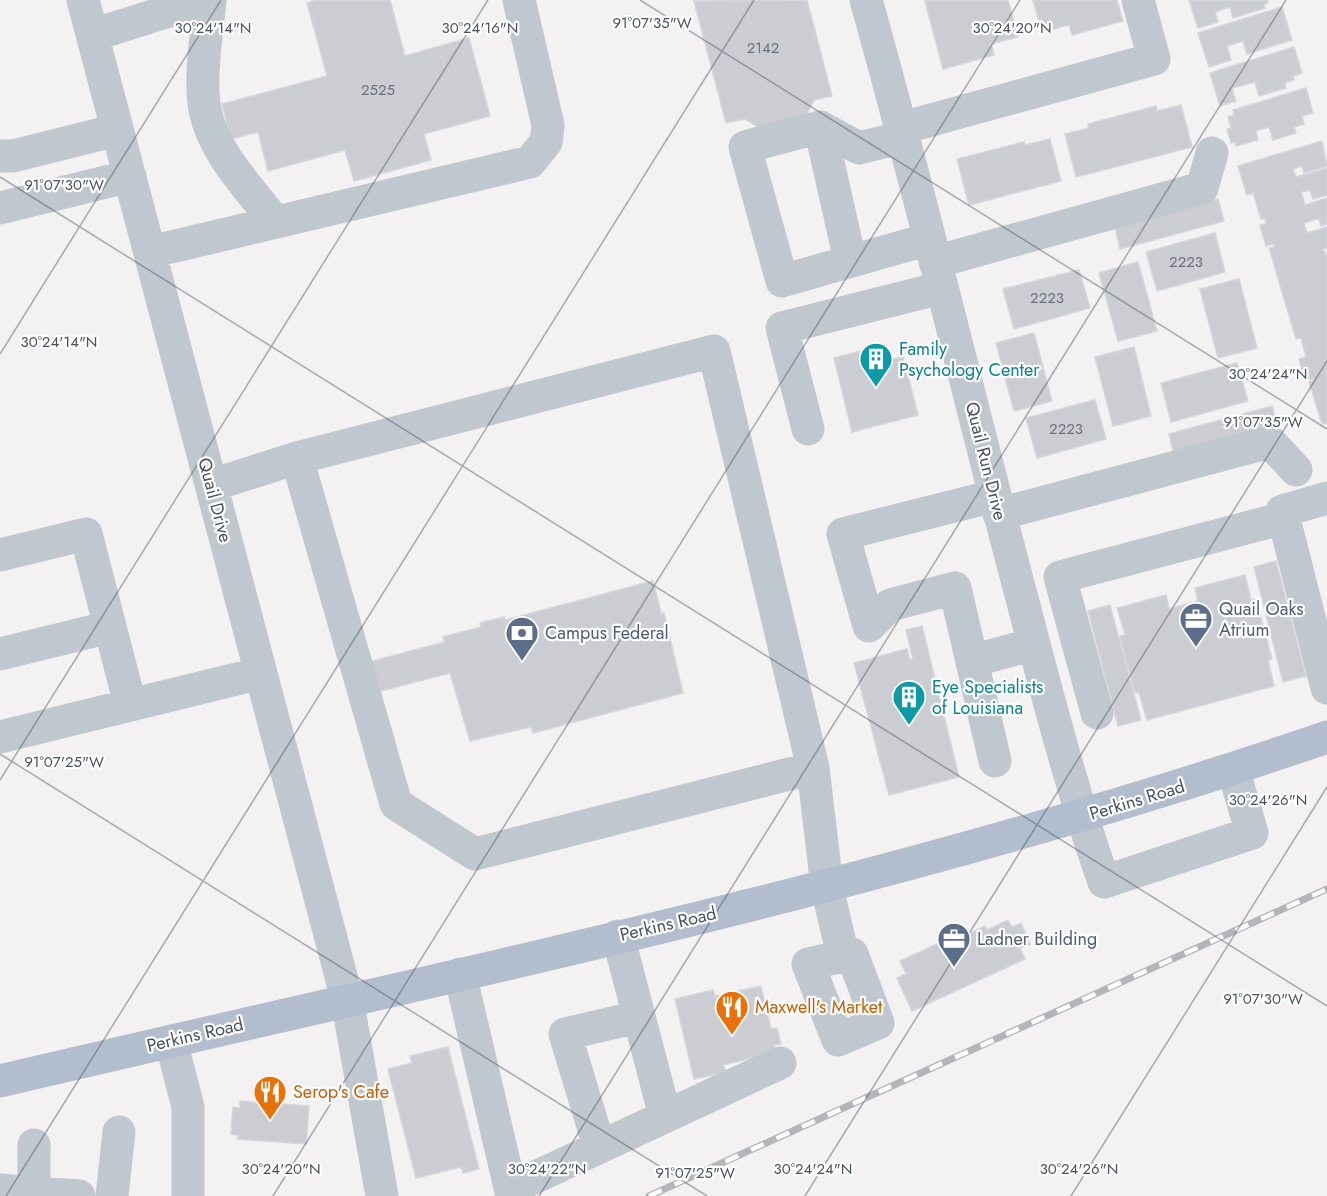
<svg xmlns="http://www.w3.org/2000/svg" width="1327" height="1196" viewBox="0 0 1327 1196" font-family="Jost,sans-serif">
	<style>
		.building { fill: #cbcdd3; stroke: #d5d6dc; stroke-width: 1.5 }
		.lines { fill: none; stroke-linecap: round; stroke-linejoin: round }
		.minor { stroke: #bfc7cf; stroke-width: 33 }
		.major { stroke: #b2bece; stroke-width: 33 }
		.rail-casing { stroke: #b3b5bb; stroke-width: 7 }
		.rail { stroke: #fff; stroke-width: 4.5; stroke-dasharray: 14; stroke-linecap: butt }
		.ticks { fill: none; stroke: #49525e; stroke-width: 1.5; stroke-opacity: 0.45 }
		.labels { text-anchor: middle; stroke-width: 4.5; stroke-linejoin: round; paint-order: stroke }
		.number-label { font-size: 15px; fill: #6a717b }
		.culture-label { font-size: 18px; fill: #0d838f; stroke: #fff; text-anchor: start }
		.street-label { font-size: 18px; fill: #49525e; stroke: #fff }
		.service-label { font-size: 18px; fill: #4e5e75; stroke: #fff; text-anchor: start }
		.food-label { font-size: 18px; fill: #c56008; stroke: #fff; text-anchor: start }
		.ticks-label { font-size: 15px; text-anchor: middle; fill: #49525e; stroke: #fff; stroke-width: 4.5; stroke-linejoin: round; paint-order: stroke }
	</style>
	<rect width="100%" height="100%" fill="#f3f1f1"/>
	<path class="building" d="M316,0H390L405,56L469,38L490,116L424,134L431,160L354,181L345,150L268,171L258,132L231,139L222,104L327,76L307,3Z
		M807,0L832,96L814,100L802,123L765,131L745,119L726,123L694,1Z
		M931,0H1008L1018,37L991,44L994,55L943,69L925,1Z
		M1033,0H1117L1123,21L1072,35L1069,25L1042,32Z
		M1189,0H1267L1268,3L1264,4L1265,8L1233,18L1230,7L1215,12L1218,22L1198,28Z
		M1282,7L1292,40L1247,54L1243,41L1227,46L1231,60L1209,67L1198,33Z
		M1294,47L1302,73L1293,76L1294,80L1285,83L1286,88L1259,96L1255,82L1232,88L1236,101L1220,106L1210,73Z
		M1306,88L1313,113L1302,116L1304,124L1294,127L1296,133L1273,140L1269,127L1256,131L1258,140L1236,146L1235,142L1231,143L1227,129L1231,128L1228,117L1234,115L1233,110Z
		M1181,105L1192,147L1076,177L1065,134L1089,128L1088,124L1156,106L1157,111Z
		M1050,139L1061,181L969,205L957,159L1024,142L1025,145Z
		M1322,141L1327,166L1304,173L1302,166L1293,169L1296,177L1327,168V195L1313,199L1310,190L1301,192L1305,205L1327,198V224L1321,226L1319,218L1304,223L1307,233L1327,227V248L1323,249L1327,257V423L1322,424L1309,382L1314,381L1313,378L1305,381L1299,359L1306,357L1301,338L1296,339L1269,248L1275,247L1273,244L1266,246L1260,225L1266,224L1265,218L1261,219L1253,193L1247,195L1238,166Z
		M1218,199L1224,221L1120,249L1115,227Z
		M1215,233L1225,272L1157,291L1146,252Z
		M1138,262L1157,331L1118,341L1099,273Z
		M1079,270L1090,308L1014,329L1003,289Z
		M1239,279L1257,348L1218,358L1200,289Z
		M1034,333L1052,401L1014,411L996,343Z
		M880,346L884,361L903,357L918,415L852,432L834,358Z
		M1134,347L1151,416L1113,426L1095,357Z
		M1237,363L1248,401L1171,422L1161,383Z
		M1095,400L1106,439L1037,458L1026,418Z
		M1272,406L1278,427L1174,455L1169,434Z
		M1276,561L1306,676L1283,682L1254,567Z
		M1245,575L1251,600L1256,599L1272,659L1268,660L1274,686L1147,720L1139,692L1135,693L1120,636L1125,635L1117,608L1166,595L1169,609L1198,601L1195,588Z
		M653,581L661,613H664L683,693L533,733L531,727L470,741L450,673L373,693L365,663L445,642L443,637L481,627L480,623L504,617L505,620Z
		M1110,605L1141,720L1118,726L1088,611Z
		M922,626L959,777L889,795L854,663L907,649L910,660L913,659L906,630Z
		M1008,920L1012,927L1021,923L1030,944L1020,948L1025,959L912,1011L897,978L906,974L900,961L965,931L967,935L985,926L987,930Z
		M761,986L771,1029L777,1028L781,1044L774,1045L776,1052L723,1065L726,1072L694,1079L675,999L713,990L715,996Z
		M448,1047L479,1169L463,1173L461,1167L416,1178L388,1069L412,1063L410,1056Z
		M240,1101L309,1106L306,1144L237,1139L238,1135L231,1134L233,1107L240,1108Z"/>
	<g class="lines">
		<path class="minor" d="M83,0L347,999L382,1196
			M210,0C207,35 199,75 205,110C213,152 250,189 275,222
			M866,0C921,195 967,391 1019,587C1045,686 1070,785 1104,882L1252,833L1233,769
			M93,35L203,0
			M820,127L859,148L904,137
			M902,128L1154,59L1138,0
			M0,156H13L117,130
			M0,208L130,176
			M150,252L530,162L546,142L548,125L519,0
			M850,260L820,127L745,147L782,281L929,239
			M935,262L1202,188L1212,153
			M808,429L782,328L941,288
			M297,458L396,804L475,854L813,768
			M212,485L297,458L714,351L813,768L827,887L843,956
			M994,496L843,534L869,626L890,605L955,588L995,761
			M1327,498L1282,511L1327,688
			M999,514L1270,442L1296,470
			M0,555L86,534L130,704
			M0,654L110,627
			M972,661L1034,644
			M1097,713L1060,577L1284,518
			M0,737L261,673
			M618,936L665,1116
			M852,954L878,1023L838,1040L808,964Z
			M460,974L512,1196
			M171,1041L188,1107V1196
			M34,1145V1193
			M599,1146L565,1034L638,1017
			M512,1188L780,1063
			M0,1190L79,1196
			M112,1196L119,1132"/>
		<path class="major" d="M0,1081C445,976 894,886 1327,737"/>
		<g class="rail-casing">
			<path id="rail" d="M649,1196L1327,889"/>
		</g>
		<use href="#rail" class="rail"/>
	</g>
	<path class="ticks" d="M640,0L1327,429M0,177L1327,1006M0,354L221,0M0,754L707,1196M0,780L488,0M6,1196L754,0M273,1196L1020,0M539,1196L1286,0M805,1196L1327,361M1071,1196L1327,787"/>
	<defs>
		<g id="building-pin" transform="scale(1.725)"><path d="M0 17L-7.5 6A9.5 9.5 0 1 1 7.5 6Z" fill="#0f9aa8" stroke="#fff"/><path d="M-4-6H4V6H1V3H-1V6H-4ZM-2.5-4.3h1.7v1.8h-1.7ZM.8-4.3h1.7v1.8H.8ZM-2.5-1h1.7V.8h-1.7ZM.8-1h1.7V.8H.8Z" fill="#fff"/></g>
		<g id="office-pin" transform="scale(1.725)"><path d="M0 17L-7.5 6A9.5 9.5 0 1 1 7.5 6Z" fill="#5c6f8a" stroke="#fff"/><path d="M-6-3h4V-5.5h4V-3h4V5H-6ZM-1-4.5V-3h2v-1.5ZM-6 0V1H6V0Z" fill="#fff"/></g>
		<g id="bank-pin" transform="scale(1.725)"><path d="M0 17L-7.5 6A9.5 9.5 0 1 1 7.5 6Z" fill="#5c6f8a" stroke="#fff"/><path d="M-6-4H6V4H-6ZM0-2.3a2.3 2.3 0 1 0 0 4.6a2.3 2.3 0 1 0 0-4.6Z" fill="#fff"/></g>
		<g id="restaurant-pin" transform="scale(1.725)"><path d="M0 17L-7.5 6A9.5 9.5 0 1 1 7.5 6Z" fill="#e8710a" stroke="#fff"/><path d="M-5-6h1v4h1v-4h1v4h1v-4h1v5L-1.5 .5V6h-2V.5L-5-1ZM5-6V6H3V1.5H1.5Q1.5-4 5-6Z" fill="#fff"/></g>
	</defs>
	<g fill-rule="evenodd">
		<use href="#building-pin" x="876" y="359"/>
		<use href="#office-pin" x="1196" y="619"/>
		<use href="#bank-pin" x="522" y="633"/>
		<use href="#building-pin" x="909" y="697"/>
		<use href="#office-pin" x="954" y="939"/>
		<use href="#restaurant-pin" x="732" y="1007"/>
		<use href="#restaurant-pin" x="270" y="1092"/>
	</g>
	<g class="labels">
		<g class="number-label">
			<text x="763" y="53">2142</text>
			<text x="378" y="95">2525</text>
			<text x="1186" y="267">2223</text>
			<text x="1047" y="303">2223</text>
			<text x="1066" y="434">2223</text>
		</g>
		<g class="culture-label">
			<text x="899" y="355">Family<tspan x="899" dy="21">Psychology Center</tspan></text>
			<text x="932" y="693">Eye Specialists<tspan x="932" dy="21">of Louisiana</tspan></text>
		</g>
		<g class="street-label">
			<text transform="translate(986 461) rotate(76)" y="6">Quail Run Drive</text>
			<text transform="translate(215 500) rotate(75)" y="6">Quail Drive</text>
			<text transform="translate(1137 800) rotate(-17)" y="6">Perkins Road</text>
			<text transform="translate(668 924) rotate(-13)" y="6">Perkins Road</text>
			<text transform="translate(195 1035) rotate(-13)" y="6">Perkins Road</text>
		</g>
		<g class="service-label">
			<text x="1219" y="615">Quail Oaks<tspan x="1219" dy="21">Atrium</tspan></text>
			<text x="545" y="639">Campus Federal</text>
			<text x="977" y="945">Ladner Building</text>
		</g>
		<g class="food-label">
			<text x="755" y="1013">Maxwell's Market</text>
			<text x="293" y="1098">Serop's Cafe</text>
		</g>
	</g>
	<g class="ticks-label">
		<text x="652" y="28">91°07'35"W</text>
		<text x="213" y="33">30°24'14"N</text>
		<text x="480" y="33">30°24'16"N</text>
		<text x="1012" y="33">30°24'20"N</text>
		<text x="64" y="190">91°07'30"W</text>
		<text x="59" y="347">30°24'14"N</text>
		<text x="1268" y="379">30°24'24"N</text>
		<text x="1263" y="427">91°07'35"W</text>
		<text x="64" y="767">91°07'25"W</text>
		<text x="1268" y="805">30°24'26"N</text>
		<text x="1263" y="1004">91°07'30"W</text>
		<text x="281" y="1174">30°24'20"N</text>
		<text x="547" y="1174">30°24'22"N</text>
		<text x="813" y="1174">30°24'24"N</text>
		<text x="1079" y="1174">30°24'26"N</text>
		<text x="695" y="1178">91°07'25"W</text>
	</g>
</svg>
